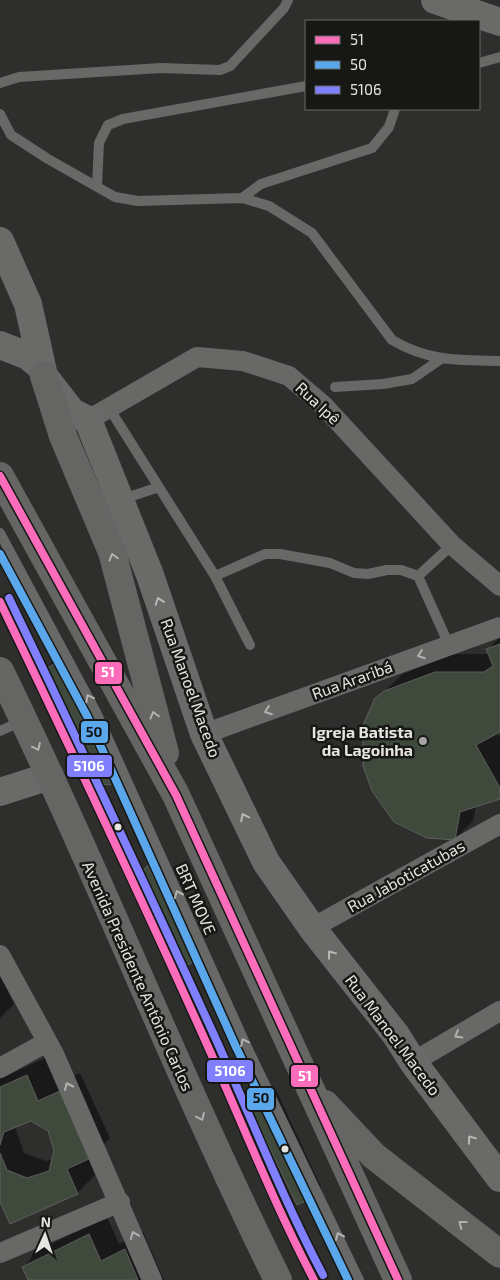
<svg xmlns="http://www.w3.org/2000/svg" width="500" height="1280" viewBox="0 0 500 1280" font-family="'Exo 2',sans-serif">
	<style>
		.shadow { fill: #0007; fill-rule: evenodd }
		.building { fill: #3f4a3c; stroke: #5d5e5d }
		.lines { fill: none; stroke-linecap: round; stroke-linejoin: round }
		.lane { stroke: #686867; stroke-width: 10 }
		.street { stroke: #686867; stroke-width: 20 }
		.secondary { stroke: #6a6a69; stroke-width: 28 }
		.highway { stroke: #656664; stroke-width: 28 }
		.bus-1-casing { stroke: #171816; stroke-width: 11 }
		.bus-2-casing { stroke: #171816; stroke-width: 11 }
		.bus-3-casing { stroke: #171816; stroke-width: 11 }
		.bus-1 { stroke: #fb6dba; stroke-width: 8 }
		.bus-2 { stroke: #5aa8eb; stroke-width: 8 }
		.bus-3 { stroke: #8080ff; stroke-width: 8 }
		.oneway { stroke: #b1b2af }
		.oneway2 { stroke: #b9b9b7 }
		.oneway3 { stroke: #b2b2b0 }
		.poi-dot { fill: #a4a5a2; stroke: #171816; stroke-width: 2 }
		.bus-dot { fill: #e4e4e1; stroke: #171816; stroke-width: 2 }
		.labels { text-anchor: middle; stroke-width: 5; stroke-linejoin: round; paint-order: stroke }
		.street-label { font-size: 16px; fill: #e4e4e1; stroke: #171816 }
		.poi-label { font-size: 16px; font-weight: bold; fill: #e4e4e1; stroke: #171816; text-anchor: end }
		.line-badge { stroke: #171816; stroke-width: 2 }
		.badge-label { font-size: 14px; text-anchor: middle; font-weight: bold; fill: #fff }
		.pale-badge-label { font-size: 14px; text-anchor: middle; font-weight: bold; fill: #111 }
	</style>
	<rect width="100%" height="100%" fill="#2e2f2d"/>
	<path class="shadow" d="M500,637V730L497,732L500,738V798L476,806L473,821L455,839L376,699L403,674L454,654H490L488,649Z
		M68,653L121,774L111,784L101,782L45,669L55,659Z
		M158,856L203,951L193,961L141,874Z
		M0,974L14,1004L0,1018Z
		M45,1058L56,1084L80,1073L110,1138L88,1158L95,1175L77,1193L0,1200V1079ZM31,1120L49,1130L55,1150L53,1159L46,1161L24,1153L16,1130L18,1125Z
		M275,1088L321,1187L311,1197L251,1105L261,1095Z
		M107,1217L119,1244L143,1232L164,1280H29L23,1267L41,1249Z"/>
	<path class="building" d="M500,644V732L476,745L500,788V799L460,812L455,840L427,838L394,822L372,791L363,766V725L375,698L384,691L435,672H484L493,666L486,649Z
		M58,662L111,785L100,784L44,669Z
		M148,865L194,962L179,968L140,874Z
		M27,1075L38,1101L62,1090L93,1157L67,1169L78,1194L10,1224L0,1202V1153L7,1170L27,1178L49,1171L54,1150L48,1131L31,1121L4,1132L0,1145V1087Z
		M264,1098L312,1198L297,1205L249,1105Z
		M89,1234L101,1261L125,1249L138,1280H28L22,1267Z"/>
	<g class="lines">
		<path class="lane" d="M479,63L500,57
			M0,83L19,77L161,68L220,70L230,66L284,8L288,0
			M0,114L11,135L48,159L115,197L138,201L242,198L269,206L312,233L392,340C430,362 458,360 500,361
			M97,186L99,143L108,125L123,119L306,86
			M242,198L261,184L372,148L389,127L395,109
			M335,387L383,384L412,379L441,359
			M109,408L215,576L250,645
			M120,500L159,487
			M0,533L96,712L245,1043L359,1280
			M215,576L265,554H280L330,563L354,573L368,574L387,570H401L418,576L449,645
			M418,576L452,545
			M0,602C70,747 138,893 205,1040C241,1120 272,1202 314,1280
			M0,731L22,721"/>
		<path class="street" d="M88,420L197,357L243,361L289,376L324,406L452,545L500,586
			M204,734L500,627
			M312,928L500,824
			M0,955L54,1054L152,1280
			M413,1062L500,1011
			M0,1068L47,1042
			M0,1253L120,1202"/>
		<path class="secondary" d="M435,0L500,22
			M0,241L28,304L44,376L72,412L88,420L150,575L204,734L266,862L312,928L396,1035L413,1062L500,1178
			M0,345L28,356L40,366
			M0,792L50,776"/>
		<path class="highway" d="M44,376L63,436L112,552L165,753
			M0,476L176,795L398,1280
			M0,671C98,871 179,1080 278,1280
			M325,1104L374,1156L500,1254"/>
		<g class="bus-1-casing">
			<path id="bus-1" d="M0,476L176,795L398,1280
				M0,602C70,747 139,893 205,1040C241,1120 273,1202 314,1280"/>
		</g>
		<g class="bus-2-casing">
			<path id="bus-2" d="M0,554L87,716L236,1047L348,1280"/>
		</g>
		<g class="bus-3-casing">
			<path id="bus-3" d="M9,598C79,743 147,888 214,1035C250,1115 282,1197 323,1275"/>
		</g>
		<use href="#bus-1" class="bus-1"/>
		<use href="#bus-2" class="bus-2"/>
		<use href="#bus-3" class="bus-3"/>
	</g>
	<defs><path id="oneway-chevron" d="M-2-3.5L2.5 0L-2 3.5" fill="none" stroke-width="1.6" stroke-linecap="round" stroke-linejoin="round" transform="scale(1.25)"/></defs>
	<g class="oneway">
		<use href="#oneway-chevron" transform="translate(113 557) rotate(-105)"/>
		<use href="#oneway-chevron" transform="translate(154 715) rotate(-105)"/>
		<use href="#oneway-chevron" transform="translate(37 747) rotate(64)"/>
		<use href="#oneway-chevron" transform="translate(201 1117) rotate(65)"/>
		<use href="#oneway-chevron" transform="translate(462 1224) rotate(-142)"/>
	</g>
	<g class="oneway2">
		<use href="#oneway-chevron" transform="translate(159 601) rotate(-109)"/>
		<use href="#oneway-chevron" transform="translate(244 817) rotate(-116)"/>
		<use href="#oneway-chevron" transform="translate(331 954) rotate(-127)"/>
		<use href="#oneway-chevron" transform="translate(471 1139) rotate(-127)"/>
	</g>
	<g class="oneway3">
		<use href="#oneway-chevron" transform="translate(421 655) rotate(160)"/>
		<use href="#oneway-chevron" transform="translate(89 698) rotate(-118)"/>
		<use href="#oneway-chevron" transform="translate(268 711) rotate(160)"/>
		<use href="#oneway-chevron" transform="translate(178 894) rotate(-114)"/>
		<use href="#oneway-chevron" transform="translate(458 1035) rotate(150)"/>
		<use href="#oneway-chevron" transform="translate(244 1042) rotate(-115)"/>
		<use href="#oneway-chevron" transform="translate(68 1086) rotate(-114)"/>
		<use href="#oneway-chevron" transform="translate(134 1235) rotate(-112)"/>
		<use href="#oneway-chevron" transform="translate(339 1236) rotate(-114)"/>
	</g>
	<circle class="poi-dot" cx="423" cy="741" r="5"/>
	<g class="bus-dot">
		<circle cx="118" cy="827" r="4.5"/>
		<circle cx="285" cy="1149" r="4.5"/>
	</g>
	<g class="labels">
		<g class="street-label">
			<text transform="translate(318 403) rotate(43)" y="6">Rua Ipê</text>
			<text transform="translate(352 680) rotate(-20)" y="6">Rua Araribá</text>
			<text transform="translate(191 688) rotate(70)" y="6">Rua Manoel Macedo</text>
			<text transform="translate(406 876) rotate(-29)" y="6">Rua Jaboticatubas</text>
			<text transform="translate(196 899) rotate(66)" y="6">BRT MOVE</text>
			<text transform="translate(138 976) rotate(66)" y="6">Avenida Presidente Antônio Carlos</text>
			<text transform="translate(393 1035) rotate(53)" y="6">Rua Manoel Macedo</text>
		</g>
		<g class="poi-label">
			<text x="413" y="738">Igreja Batista<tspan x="413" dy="18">da Lagoinha</tspan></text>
		</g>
	</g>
	<g class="line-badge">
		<rect x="94" y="661" width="29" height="24" rx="5" fill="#fb6dba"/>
		<rect x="80" y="720" width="29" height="24" rx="5" fill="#5aa8eb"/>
		<rect x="66" y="754" width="47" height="24" rx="5" fill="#8080ff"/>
		<rect x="206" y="1059" width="48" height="24" rx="5" fill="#8080ff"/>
		<rect x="290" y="1064" width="29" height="24" rx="5" fill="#fb6dba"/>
		<rect x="246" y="1087" width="29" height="24" rx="5" fill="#5aa8eb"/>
	</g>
	<g class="badge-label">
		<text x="108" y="677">51</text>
		<text x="89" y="771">5106</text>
		<text x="230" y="1076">5106</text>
		<text x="305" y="1081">51</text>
	</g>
	<g class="pale-badge-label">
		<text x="94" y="737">50</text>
		<text x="261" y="1103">50</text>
	</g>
	<rect x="305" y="20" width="175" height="90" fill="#171816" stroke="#696a67"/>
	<rect x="315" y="36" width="25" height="8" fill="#fb6dba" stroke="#696a67"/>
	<text x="350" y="45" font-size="15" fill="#e4e4e1">51</text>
	<rect x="315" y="61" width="25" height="8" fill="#5aa8eb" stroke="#696a67"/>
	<text x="350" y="70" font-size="15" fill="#e4e4e1">50</text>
	<rect x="315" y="86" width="25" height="8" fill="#8080ff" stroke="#696a67"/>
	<text x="350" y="95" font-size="15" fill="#e4e4e1">5106</text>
	<g transform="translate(45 1235) rotate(3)" stroke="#171816" stroke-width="4" paint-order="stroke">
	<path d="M0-4L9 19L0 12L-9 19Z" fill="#e4e4e1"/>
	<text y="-8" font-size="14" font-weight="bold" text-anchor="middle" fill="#e4e4e1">N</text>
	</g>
</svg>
